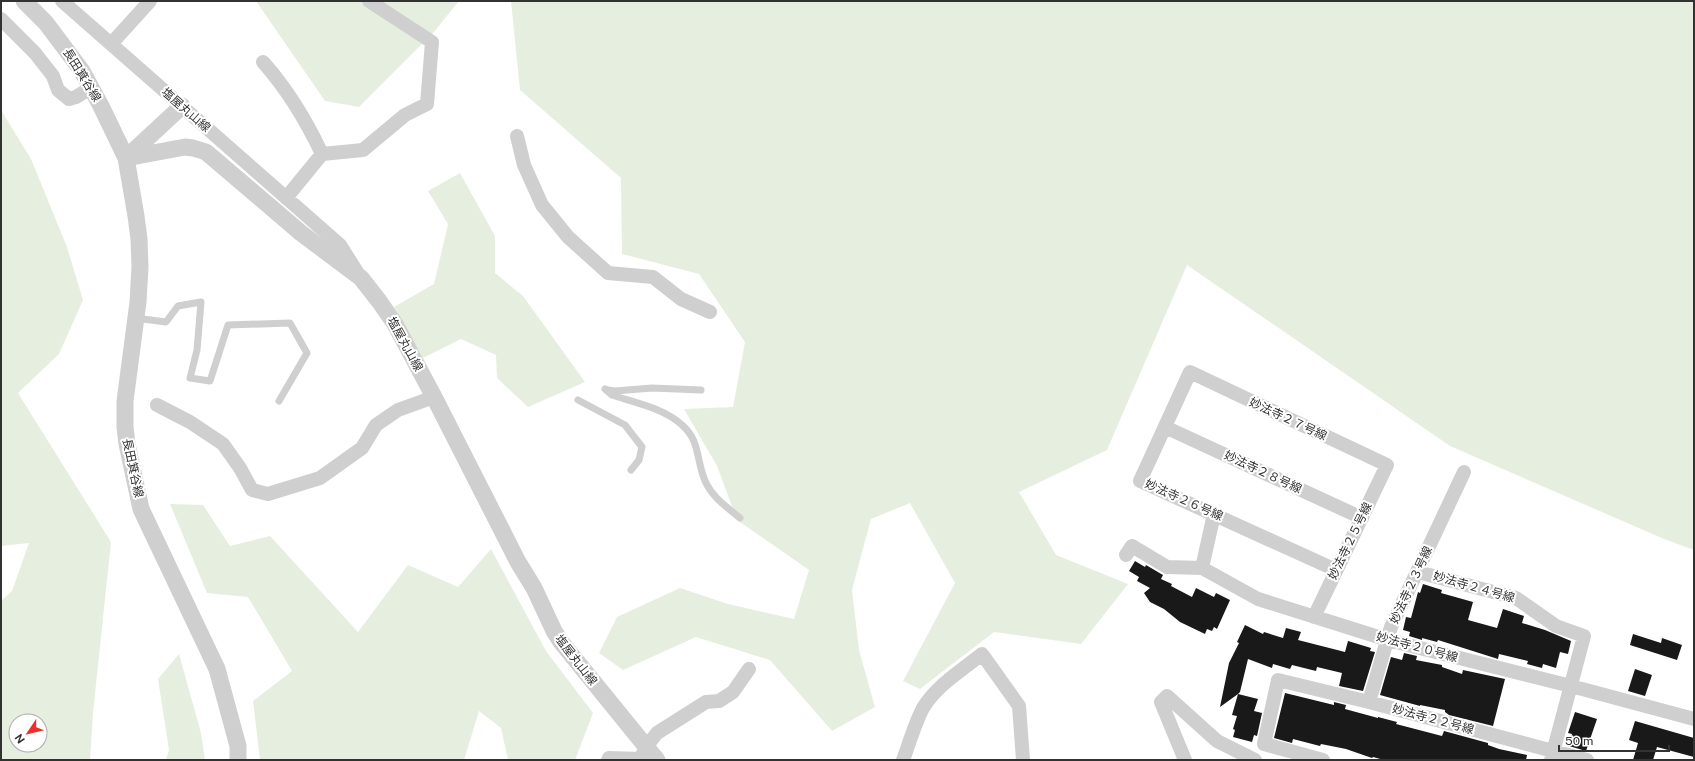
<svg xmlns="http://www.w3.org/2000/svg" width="1695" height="761" viewBox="0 0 1695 761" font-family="'Public Sans','Noto Sans JP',sans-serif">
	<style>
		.green { fill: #e6efdf; fill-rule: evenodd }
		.building { fill: #191919 }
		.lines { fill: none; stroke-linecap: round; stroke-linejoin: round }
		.service { stroke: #cfcfcf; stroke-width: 7 }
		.minor { stroke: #cfcfcf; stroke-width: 14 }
		.tertiary { stroke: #cfcfcf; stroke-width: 17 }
		.labels { text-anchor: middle; stroke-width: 4; stroke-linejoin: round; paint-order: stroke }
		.street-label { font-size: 12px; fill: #323232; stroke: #fff }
	</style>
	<rect width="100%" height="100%" fill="#fff"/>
	<path class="green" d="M256,1H459L434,32L359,107L325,101Z
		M511,1H1694V550L1664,539L1450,446L1187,265L1107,450L1019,492L1056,555L1128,584L1081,644L994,632L920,689L903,681L955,583L910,503L871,519L852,590L859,650L875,707L832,731L770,660L696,637L623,670L599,653L617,617L680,588L728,604L794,619L809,570L737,520L717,466L684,409L733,407L745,342L699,274L622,254L621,178L520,90Z
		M1,110L31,159L67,247L83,300L59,354L18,393L111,542L93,713L90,760H1V601L12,591L29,543L1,546ZM16,721H40V745H16Z
		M460,173L495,236V273L523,296L585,382L528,407L497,378L496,355L461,339L423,358L394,307L434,284L448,224L428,191Z
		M170,504L203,505L230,546L270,536L358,632L408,565L458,587L491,549L546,651L593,713L575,760H508L501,728L479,711L464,760H260L253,701L292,671L248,597L207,593Z
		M179,654L201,733L205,760H166L169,750L158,679Z"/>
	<path class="building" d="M1135,561L1145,567L1146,565L1163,575L1161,579L1172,584L1171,586L1192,597L1196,588L1214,597L1216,593L1230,600L1217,629L1214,627L1212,631L1207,629L1205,634L1180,622L1164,609L1150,602L1144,593L1150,588L1137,581L1139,577L1129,571Z
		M1423,584L1442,590L1441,593L1473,602L1468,620L1497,628L1503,609L1524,616L1522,623L1545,630L1571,641L1568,654L1560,652L1556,668L1543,664L1542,668L1527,664L1528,661L1499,654L1498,659L1438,640L1437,642L1422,638V640L1409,636L1410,632L1403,630L1406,617L1411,618L1418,592L1420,593Z
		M1245,625L1263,634L1264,632L1283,638L1286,628L1301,632L1298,640L1345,652L1348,641L1371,648L1370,651L1375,652L1363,691L1339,686L1342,673L1317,667L1316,671L1292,665L1290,669L1273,664L1272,668L1248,659L1240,692L1238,694L1258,699L1254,711L1262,713L1257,736L1254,735L1252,742L1233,737L1235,730L1233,729L1237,716L1232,715L1238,694L1220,707L1229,663L1239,643L1237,642Z
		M1633,634L1661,643L1662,638L1682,645L1677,660L1630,645Z
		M1404,653L1417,656L1416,660L1442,665V667L1462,674L1463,670L1505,679L1493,726L1449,715L1445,712V710L1420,705V706L1380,695L1391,657L1402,660Z
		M1635,669L1652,675L1645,696L1628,691Z
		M1285,693L1334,705V702L1346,705L1345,709L1378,718V717L1397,722L1396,724L1442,736L1444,731L1488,743V745L1499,749L1527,755L1526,760H1384L1373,757L1372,758L1346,749L1321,744L1320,746L1293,739L1292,743L1274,738Z
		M1575,712L1597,719L1586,751L1569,746L1572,734L1568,733Z
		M1635,721L1694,738V757L1657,747L1653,760H1633L1638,743L1629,740Z"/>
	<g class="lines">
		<path class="service" d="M135,318L166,322L178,306L201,302L197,350L190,378L210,381L228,325L290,323L307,353L279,401
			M605,389L612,395C635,403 664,408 682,425C701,441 696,463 706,483C714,499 727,507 740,518
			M608,390L615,391L652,388L701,390
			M578,400L625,425L642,447L639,460L631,470"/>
		<path class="minor" d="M62,1L340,245L357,272
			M1,19L35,53L53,76L58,90L69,99L76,97L92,87
			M111,44L150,1
			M263,62C288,90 306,120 322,154
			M517,136L524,165L542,205L568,237L608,273L653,277L681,299L710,312
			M286,198L322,154L363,150L405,115L427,104L432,42L369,1
			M157,405L190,422L223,444L240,468L252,490L268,494L320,478L362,448L376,425L398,410L434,397
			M1165,427L1362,518
			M1214,514L1202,568L1258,599L1388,640L1571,686L1694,719
			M1126,555L1132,546L1167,567L1202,568
			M1418,572L1516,598L1556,626L1584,636L1551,760
			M1314,617L1387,465L1190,372L1140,481L1336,570
			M1369,702L1391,627L1464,472
			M608,760L609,758L641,759
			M640,760L646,747L657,733L706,702L719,701L733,692L749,669
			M903,760C909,744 915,723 923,708C937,685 962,670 982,654L1019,706L1023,760
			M1185,760L1161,702L1167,696L1217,741L1255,760
			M1323,760L1264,744L1278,680L1369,702L1587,760"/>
		<path class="tertiary" d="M24,1L46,23L82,71L101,106L126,158L136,216L139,239L140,267L138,302L125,401V427L127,444L141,509L217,669L238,746V760
			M126,158L185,147L193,148L206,152L301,233L361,278L379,301L395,324L434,397L518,562L534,588L554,631L561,642L657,760
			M126,158L182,106"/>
	</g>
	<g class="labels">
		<g class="street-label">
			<text transform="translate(82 75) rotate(58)" y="4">長田箕谷線</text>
			<text transform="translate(186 110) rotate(41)" y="4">塩屋丸山線</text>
			<text transform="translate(405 344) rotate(61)" y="4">塩屋丸山線</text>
			<text transform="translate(1288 419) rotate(25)" y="4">妙法寺２７号線</text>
			<text transform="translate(133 468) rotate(78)" y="4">長田箕谷線</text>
			<text transform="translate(1263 472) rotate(25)" y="4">妙法寺２８号線</text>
			<text transform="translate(1184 500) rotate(24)" y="4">妙法寺２６号線</text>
			<text transform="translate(1350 541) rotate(-64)" y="4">妙法寺２５号線</text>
			<text transform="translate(1411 585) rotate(-65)" y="4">妙法寺２３号線</text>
			<text transform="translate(1474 587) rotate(16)" y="4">妙法寺２４号線</text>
			<text transform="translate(1417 647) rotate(15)" y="4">妙法寺２０号線</text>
			<text transform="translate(576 660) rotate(52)" y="4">塩屋丸山線</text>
			<text transform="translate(1433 719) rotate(15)" y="4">妙法寺２２号線</text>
		</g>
	</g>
	<rect width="1695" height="761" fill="none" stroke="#323232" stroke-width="4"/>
	<g transform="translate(28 733) rotate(235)"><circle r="19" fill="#ffffff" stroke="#adadad"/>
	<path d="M0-3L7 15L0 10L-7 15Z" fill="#f02e2c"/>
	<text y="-6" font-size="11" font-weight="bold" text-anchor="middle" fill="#323232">N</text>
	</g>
	<path d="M1559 745v6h110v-6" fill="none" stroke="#323232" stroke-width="2"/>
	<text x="1565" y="745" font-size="12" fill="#323232" stroke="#ffffff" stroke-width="3" paint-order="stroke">50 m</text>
</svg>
